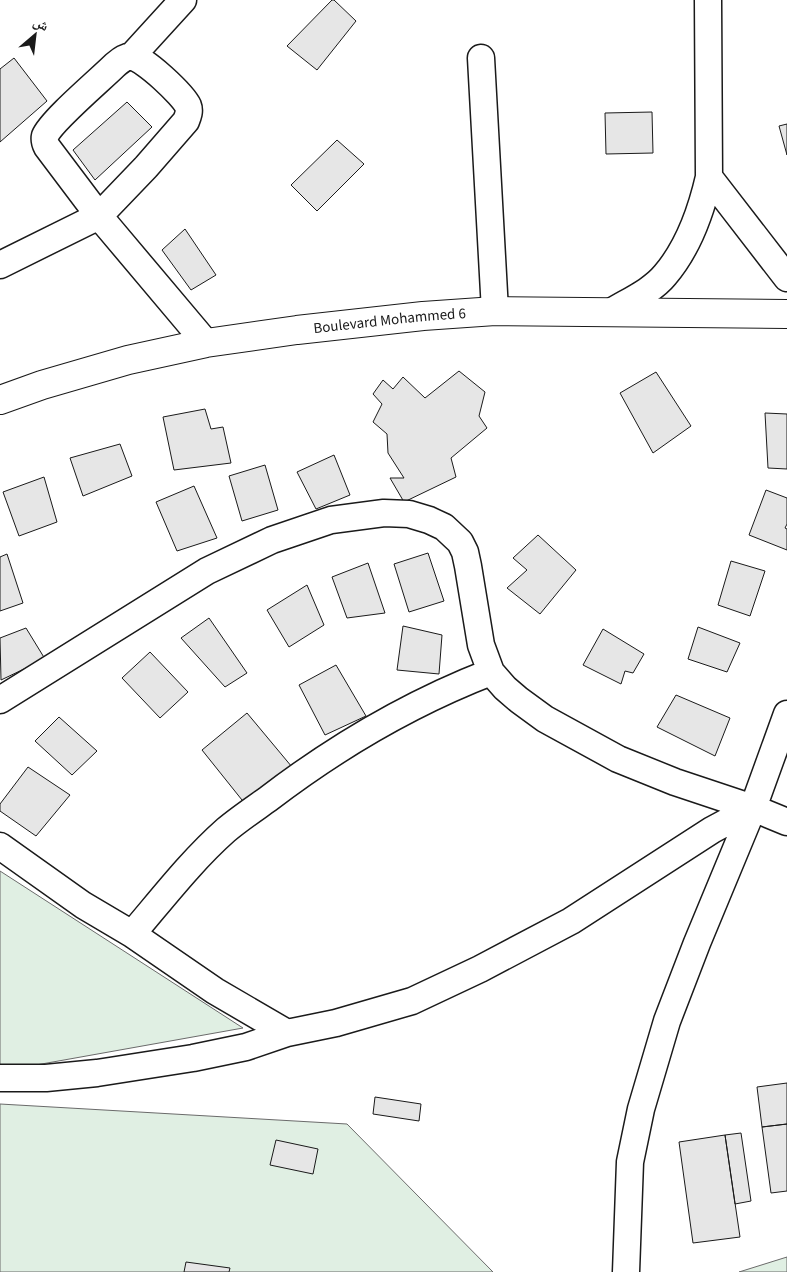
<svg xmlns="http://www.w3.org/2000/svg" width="787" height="1272" viewBox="0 0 787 1272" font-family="'Source Sans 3','Noto Naskh Arabic',sans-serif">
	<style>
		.green { fill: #e0efe3; stroke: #6a6a6a }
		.building { fill: #e6e6e6; stroke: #1a1a1a }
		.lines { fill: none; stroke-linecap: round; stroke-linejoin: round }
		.minor-casing { stroke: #1a1a1a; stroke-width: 29 }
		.major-casing { stroke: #1a1a1a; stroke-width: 30 }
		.minor { stroke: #fff; stroke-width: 26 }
		.major { stroke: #fff; stroke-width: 28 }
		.labels { text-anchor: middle; stroke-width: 4; stroke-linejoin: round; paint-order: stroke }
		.street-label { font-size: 15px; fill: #1a1a1a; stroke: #fff }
	</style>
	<rect width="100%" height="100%" fill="#fff"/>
	<path class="green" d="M0,871L243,1028L8,1070L0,1069Z
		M0,1104L347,1124L493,1272H0Z
		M787,1257V1272H739Z"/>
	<path class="building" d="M332,0H334L356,21L317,70L287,46Z
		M14,58L47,101L0,142V69Z
		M127,102L152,127L95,180L73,150Z
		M652,112L653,153L606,154L605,113Z
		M787,124V155L779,126Z
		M337,140L364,164L317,211L291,185Z
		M185,229L216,275L191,290L162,250Z
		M459,371L485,392L479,416L487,428L451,458L456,477L404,502L390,478H404L388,453L387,434L373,422L382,404L373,394L383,380L393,389L403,377L425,398Z
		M656,372L691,426L653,453L620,393Z
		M205,409L211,429L223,427L231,463L174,470L163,417Z
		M765,413L787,414V469L768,468Z
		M120,444L132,476L83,496L70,458Z
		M334,455L350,495L316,509L297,472Z
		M265,465L278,510L242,521L229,476Z
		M44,477L57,522L19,536L3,492Z
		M194,486L217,538L177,551L156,502Z
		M766,490L787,498V524L785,528L787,529V550L749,535Z
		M538,535L576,570L540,614L507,588L527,570L513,558Z
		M428,553L444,601L409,612L394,564Z
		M7,554L23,603L0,611V557Z
		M731,561L765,571L750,616L718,605Z
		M368,563L385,613L347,618L332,577Z
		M307,585L324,625L289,647L267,610Z
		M209,618L247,673L225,687L181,638Z
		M403,626L442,635L439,674L397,670Z
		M698,627L740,643L727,672L688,659Z
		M26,628L45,659L1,680L0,638Z
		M603,629L644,654L633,673L625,671L621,684L583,665Z
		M150,652L188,692L160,718L122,678Z
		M336,665L366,716L325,735L299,685Z
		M676,695L730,718L715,756L657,727Z
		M247,713L292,767L246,805L202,750Z
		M59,717L97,751L72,775L35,741Z
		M28,767L70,795L36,836L0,811V804Z
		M787,1083V1124L762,1127L757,1087Z
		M375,1097L421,1104L419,1121L373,1114Z
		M787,1124V1191L771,1193L762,1127Z
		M741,1133L751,1201L735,1204L725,1135Z
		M725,1135L740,1237L693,1243L679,1142Z
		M276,1140L318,1149L313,1174L270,1165Z
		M186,1262L230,1268L229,1272H184Z"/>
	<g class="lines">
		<g class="minor-casing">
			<path id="minor" d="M131,57L183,0
				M481,58L495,311
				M709,177L787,278
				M0,265L99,216L146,167L186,121C188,116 190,111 188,106C183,95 144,58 132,57C125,56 120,61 115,65C101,79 51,121 45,136C44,140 45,143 47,147L99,216L206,343
				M611,312C629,301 652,291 665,275C689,247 701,212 709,177L708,0
				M0,700L207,571L272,540L331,520L384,513L409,514L429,520L444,527L460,542L465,552L468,566L481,645L491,672L505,688L519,700L545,719L618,759L675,782L753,808L787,822
				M0,846L83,905L132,934L215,991L287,1033
				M132,934C162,899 191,861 226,830C239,819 254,809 268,799C336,747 411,703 491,672
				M0,1078H46L97,1073L193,1058L246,1047L287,1033L336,1023L412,1001L480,969L571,921L712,830L753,808
				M626,1272L630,1162L641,1109L667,1021L697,943L753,808L787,714"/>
		</g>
		<g class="major-casing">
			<g id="major">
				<path id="s1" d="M0,400L42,385L128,360L206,343L297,330L423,316L495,311L787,314"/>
			</g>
		</g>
		<use href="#minor" class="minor"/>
		<use href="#major" class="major"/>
	</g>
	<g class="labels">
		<g class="street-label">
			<text dy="5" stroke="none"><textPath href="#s1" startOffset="399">Boulevard Mohammed 6</textPath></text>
		</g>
	</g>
	<g transform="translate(35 35) rotate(28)" stroke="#ffffff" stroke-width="4" paint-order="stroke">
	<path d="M0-4L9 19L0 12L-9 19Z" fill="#1a1a1a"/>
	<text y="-8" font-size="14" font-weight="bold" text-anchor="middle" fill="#1a1a1a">ش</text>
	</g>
</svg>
